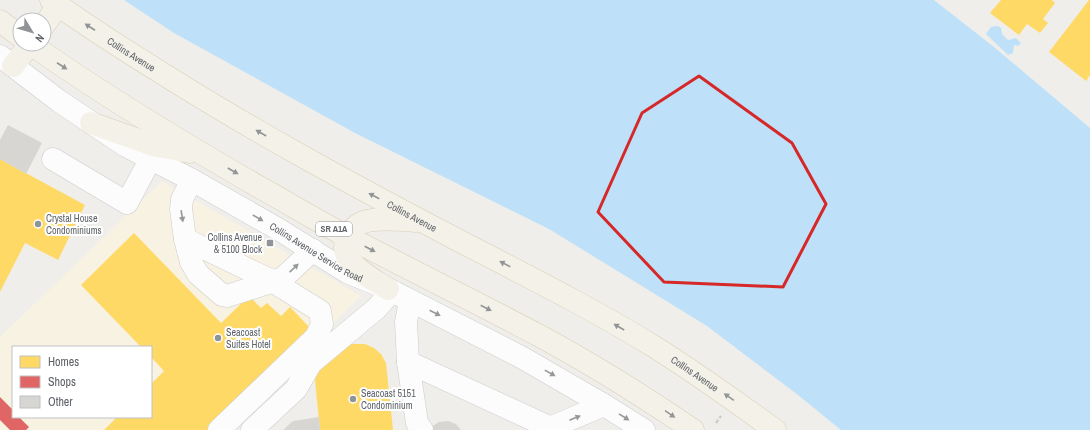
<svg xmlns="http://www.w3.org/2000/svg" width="1090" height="430" viewBox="0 0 1090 430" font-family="'Archivo Narrow',sans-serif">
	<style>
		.commercial { fill: #f8f2e3; fill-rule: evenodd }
		.water { fill: #bee1f9 }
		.homes { fill: #ffd966 }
		.shops { fill: #e06666 }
		.building { fill: #d7d6d3 }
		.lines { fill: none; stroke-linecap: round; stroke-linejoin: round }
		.minor-casing { stroke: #ccc; stroke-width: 23 }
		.major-casing { stroke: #d9ceb5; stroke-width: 23 }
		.path { stroke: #c9d0cb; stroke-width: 2.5; stroke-dasharray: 4 2; stroke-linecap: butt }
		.minor { stroke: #fdfcfc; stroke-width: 22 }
		.major { stroke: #f4f1e9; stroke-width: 22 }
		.oneway { fill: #929595 }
		.oneway2 { fill: #96999c }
		.marked { fill: none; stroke: #d62828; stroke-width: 3; stroke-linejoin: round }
		.poi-dot { fill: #919496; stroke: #fff; stroke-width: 1.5 }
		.labels { text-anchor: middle; stroke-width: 4; stroke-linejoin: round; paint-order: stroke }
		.shield { fill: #fff; stroke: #8e9295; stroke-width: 1 }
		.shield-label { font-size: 9px; font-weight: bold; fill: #5e6368 }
		.street-label { font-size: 10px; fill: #5e6368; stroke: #fff }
		.poi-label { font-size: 10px; fill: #5e6368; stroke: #fff; text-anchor: start }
	</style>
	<rect width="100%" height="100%" fill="#efeeea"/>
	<path class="commercial" d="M162,181L361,296L226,430H0V337ZM13,347H151V417H13Z"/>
	<path class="water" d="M124,0H934L994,47L1090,128V430H841L798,395L707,326L549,229L355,133L174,33Z
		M998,26L1001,28L1002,34L1008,40L1016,38L1021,43L1018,46L1014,45L1013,53L1008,55L986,34L991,27Z"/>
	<path class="homes" d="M1001,0H1052L1055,3L1043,19L1048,23L1040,33L1027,24L1019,35L990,13Z
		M1089,0H1090V75L1086,81L1049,52Z
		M0,159L85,205L58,260L25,243L0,292Z
		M134,233L221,323L249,296L261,308L267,303L281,316L290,307L312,330L210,430H104L117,417H151V384L164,371L151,357V347H141L81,285Z
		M348,344H365L374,348L381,354L386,363L393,430H320L315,381L316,370Z"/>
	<path class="shops" d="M0,397L13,410V417H19L29,427L26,430H10L0,420Z"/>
	<path class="building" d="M8,125L42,143L26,174L0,159V140Z
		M319,417L320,430H283L293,421Z
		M448,421L456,424L461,430H430L431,427L439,422Z"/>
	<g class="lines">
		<g class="minor-casing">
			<g id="minor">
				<path id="s1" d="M0,56L59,101L126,146L192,180L278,229L347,272L388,289L521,357L604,405L644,430"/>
				<path d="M53,159L127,203L151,158"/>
				<path d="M192,180L182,199L181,209L185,239L191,262L198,274L222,295L227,296L283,278L313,250"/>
				<path d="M185,239L272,281L320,311L322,324L316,337L219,430"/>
				<path d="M410,301L406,322L408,362L417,423L422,430"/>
				<path d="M408,362L551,428"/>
				<path d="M252,430L296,389L311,363L377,308L392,291"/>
				<path d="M545,430L604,405"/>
			</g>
		</g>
		<g class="major-casing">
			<g id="major">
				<path id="s2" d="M51,0C86,26 123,49 160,72C255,132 353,185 452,237C519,272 588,306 653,346C695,372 735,401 775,430"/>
				<path d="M0,21L20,36"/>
				<path d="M44,25L58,6"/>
				<path d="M31,44C104,96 181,142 259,187C290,204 319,222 350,238C412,271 476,302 538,335C592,364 643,396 693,430"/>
				<path d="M13,66L30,44"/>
				<path d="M91,123L153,145L190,152"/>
				<path d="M388,289C376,281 360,273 351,261C345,255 343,247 347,239C350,232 354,226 361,223C374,217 401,220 416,221"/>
			</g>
		</g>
		<path class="path" d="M716,423L721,416"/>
		<use href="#minor" class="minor"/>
		<use href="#major" class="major"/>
	</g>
	<defs><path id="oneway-solid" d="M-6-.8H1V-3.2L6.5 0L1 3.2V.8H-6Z"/></defs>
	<g class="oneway">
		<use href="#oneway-solid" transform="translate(90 27) rotate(-147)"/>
		<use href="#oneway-solid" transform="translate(62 66) rotate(33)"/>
		<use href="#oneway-solid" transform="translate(261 133) rotate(-150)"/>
		<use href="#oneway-solid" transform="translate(233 171) rotate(30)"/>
		<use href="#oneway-solid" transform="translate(374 196) rotate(-152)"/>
		<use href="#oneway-solid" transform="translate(370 249) rotate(28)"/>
		<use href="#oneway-solid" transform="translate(505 264) rotate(-153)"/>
		<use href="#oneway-solid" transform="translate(486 308) rotate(27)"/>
		<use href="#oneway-solid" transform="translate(619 327) rotate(-150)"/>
		<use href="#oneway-solid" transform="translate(729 397) rotate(-145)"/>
		<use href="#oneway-solid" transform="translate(670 414) rotate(34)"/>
	</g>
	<g class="oneway2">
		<use href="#oneway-solid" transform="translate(182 216) rotate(81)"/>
		<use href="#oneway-solid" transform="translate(258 218) rotate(30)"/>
		<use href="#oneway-solid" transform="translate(294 268) rotate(-43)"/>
		<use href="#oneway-solid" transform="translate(435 313) rotate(27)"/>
		<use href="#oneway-solid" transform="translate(550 373) rotate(29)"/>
		<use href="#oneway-solid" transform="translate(624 417) rotate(32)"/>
		<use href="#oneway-solid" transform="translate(575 418) rotate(-23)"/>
	</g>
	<path class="marked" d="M699,76L792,143L826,204L783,287L664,282L598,212L642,113Z"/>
	<g class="poi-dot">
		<circle cx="38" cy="224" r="4"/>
		<rect x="266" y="239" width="8" height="8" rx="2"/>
		<circle cx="218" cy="338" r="4"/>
		<circle cx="353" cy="399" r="4"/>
	</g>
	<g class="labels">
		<rect class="shield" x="316" y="222" width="36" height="14" rx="3"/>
		<g class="shield-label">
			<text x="334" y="232">SR A1A</text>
		</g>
		<g class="street-label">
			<text dy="4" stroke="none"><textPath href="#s2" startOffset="97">Collins Avenue</textPath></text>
			<text dy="4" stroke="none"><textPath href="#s2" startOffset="421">Collins Avenue</textPath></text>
			<text dy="4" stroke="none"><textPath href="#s1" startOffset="373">Collins Avenue Service Road</textPath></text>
			<text dy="4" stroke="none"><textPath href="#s2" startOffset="745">Collins Avenue</textPath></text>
		</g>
		<g class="poi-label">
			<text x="46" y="222">Crystal House<tspan x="46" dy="12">Condominiums</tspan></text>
			<text x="262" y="241" text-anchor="end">Collins Avenue<tspan x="262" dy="12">&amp; 5100 Block</tspan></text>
			<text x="226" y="336">Seacoast<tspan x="226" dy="12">Suites Hotel</tspan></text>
			<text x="361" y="397">Seacoast 5151<tspan x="361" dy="12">Condominium</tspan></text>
		</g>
	</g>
	<rect x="12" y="346" width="140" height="72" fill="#ffffff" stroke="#bfc1c3"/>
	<rect x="20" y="356" width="20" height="12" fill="#ffd966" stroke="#bfc1c3"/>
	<text x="48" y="366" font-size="12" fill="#5e6368">Homes</text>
	<rect x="20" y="376" width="20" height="12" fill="#e06666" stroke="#bfc1c3"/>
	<text x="48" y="386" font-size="12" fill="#5e6368">Shops</text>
	<rect x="20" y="396" width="20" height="12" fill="#d7d6d3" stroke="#bfc1c3"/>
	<text x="48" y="406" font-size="12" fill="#5e6368">Other</text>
	<g transform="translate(32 32) rotate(128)"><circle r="19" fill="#ffffff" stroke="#bfc1c3"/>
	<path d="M0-3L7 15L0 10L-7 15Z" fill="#919496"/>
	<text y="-6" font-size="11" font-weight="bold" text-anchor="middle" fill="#5e6368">N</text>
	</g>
</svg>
